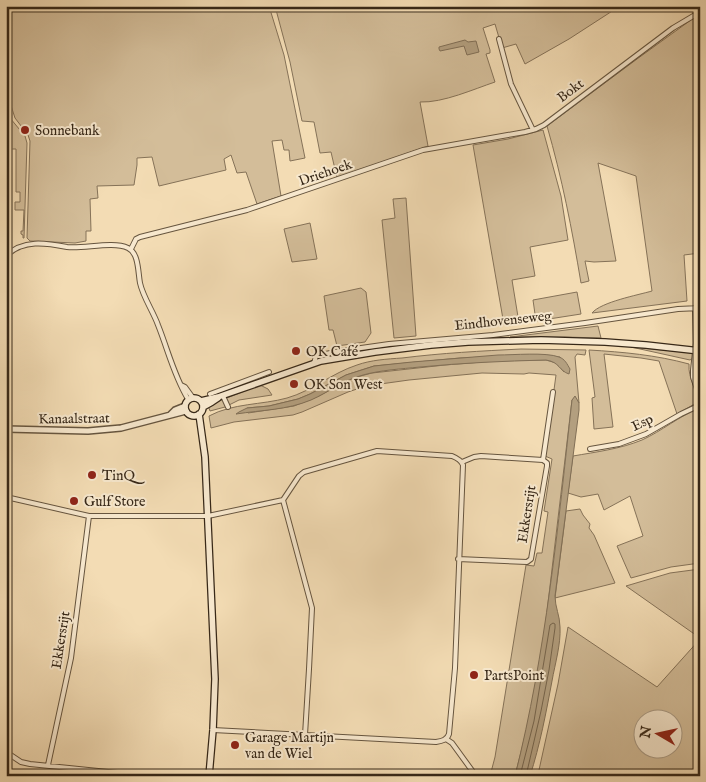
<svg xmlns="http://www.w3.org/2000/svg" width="706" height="782" viewBox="0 0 706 782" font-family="'IM FELL English',serif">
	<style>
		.green { fill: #d3bd99; stroke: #857258; fill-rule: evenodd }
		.water { fill: #b39f7f; stroke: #816f56 }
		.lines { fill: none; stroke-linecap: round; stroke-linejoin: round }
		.shore { stroke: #75644c; stroke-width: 1 }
		.minor-casing { stroke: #66553f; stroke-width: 6 }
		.tertiary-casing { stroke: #66553f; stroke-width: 8 }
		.secondary-casing { stroke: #372818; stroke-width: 8 }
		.minor { stroke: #f7e8ce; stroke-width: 4 }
		.tertiary { stroke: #f7e8ce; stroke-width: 5 }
		.secondary { stroke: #f7e8ce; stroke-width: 5.5 }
		.poi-dot { fill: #8f2418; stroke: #f7e8ce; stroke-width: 2 }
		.labels { text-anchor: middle; stroke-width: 4; stroke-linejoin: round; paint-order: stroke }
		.street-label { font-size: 14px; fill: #372818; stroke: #f7e8ce }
		.poi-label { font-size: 14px; fill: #372818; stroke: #f7e8ce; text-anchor: start }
	</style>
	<rect width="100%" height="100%" fill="#f3dcb4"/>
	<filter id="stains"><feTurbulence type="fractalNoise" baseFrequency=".004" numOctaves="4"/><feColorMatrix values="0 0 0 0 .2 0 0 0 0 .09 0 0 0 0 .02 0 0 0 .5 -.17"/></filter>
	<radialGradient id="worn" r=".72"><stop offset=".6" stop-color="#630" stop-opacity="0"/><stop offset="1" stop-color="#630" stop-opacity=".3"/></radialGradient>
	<path class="green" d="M6,6H269L284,55L305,158L290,161L289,150H284L282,140L272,141L281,196L257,204L246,172L237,173L231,155L224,159L226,170L159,186L152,157L137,158V165L134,185L97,186L98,198L90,199L91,231H86V241L75,243L30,241L27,238L30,141L28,135L15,118L6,90Z
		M275,6H620L569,39L525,64L516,44L502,48L495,24L483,28L490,50V53L486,54L495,82C474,89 443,103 420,102L428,146L337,178L331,152L320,153L314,122L302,121L290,62Z
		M695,17L697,41H700V253L684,255L687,301L592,313C601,302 638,295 652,291L636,176L598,163L616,261L594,262L585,261L589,281L581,283C572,229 562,178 547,126L637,59Z
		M6,107L10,118L25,136L27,143L24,238H23V235L21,234V231H23L24,210H15V202H20V192H16V149H6Z
		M543,130L561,196L568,240L530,247L535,276L512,280L519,323L504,325L473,145L508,139Z
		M406,198L416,336L394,338L382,220L395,218L393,199Z
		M310,223L317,259L292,262L284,229Z
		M361,288L366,292L371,333L365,342L337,346L333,330H329L324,296Z
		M577,292L581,314L536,321L533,300Z
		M598,326L601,338L565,337H510Z
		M631,347L694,353L693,358L690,360Z
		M521,349L586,350L585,355L577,354L575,357L579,403L575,397L572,400L544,637L529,720L515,776H490L495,757L526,565L534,566L537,553H542L548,512L544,511L552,459L545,456L556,375L529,373L524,374L482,373L409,380L366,386L348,392L302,412L293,415L234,422L211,428L209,416C233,403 262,405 287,398C312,391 332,373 357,365C371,360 387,359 402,358C442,353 481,351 521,349ZM539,355L560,357L564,372L556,363L546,360L495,361L445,365L372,373L349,379L319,396L294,406L248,413L247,408L269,406L298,399L310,394L346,375L374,366L460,358Z
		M589,350C623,352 656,355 689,364C688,380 697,388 698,402L677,414L659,361L641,358L604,354L613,427L594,429L592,398L595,397Z
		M260,385L268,389L272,395L239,400L225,407L210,411L209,408L207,407L214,403Z
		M700,408V563L671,567L631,578L617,546L643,536L630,496L604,510L598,494L581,497L568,493L573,456C596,452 620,449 642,440C662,431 679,416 700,408Z
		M580,509L583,515L590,524L589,528L594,535L615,583L555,598L566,511Z
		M700,569V638L626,586L670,573Z
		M568,627L657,687L700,639V776H548L539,770L558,684ZM644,720H674V750H644Z"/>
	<path class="water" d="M465,40L468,42L476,41L479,52L467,55L464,46L440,51L439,49V47Z
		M498,355C513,355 546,352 559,357C565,359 567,364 570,369L569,374C559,371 560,362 546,360C504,361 462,363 420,367C401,369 381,370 363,375C344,380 329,392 311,400C287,410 262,410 236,414L239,412L247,408L269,406L298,399L310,394L346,375L374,366L412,362Z
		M575,396L579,403V410L555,596C555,607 560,616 560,627C561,644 555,664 552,681C546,713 540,745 530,776H515C546,653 558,526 572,400Z"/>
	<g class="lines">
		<path class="shore" d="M520,776L534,721L550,625L553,623L555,624V628L549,670L541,711L526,776"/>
		<g class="minor-casing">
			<path id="minor" d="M499,39L511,84L533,130
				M131,249L136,239L140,237L247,210L423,150L525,132L536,129L544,125L673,28L700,12
				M6,256C23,239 46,243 67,247C84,249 113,241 128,248C139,253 138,273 140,283C143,297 153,311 158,325C168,350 174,376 188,399
				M695,308L696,343L693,370V377L700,398
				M314,363L316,356L340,351L389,344L493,335L585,323L678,309L700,308
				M181,385L185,387L193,398
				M210,394L269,372
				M223,396L228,407
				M590,449L619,444L646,434L681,414L700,405
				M543,460L553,392
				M6,497L89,516H208L283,500L299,476L304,472L377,451L452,456C457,458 461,460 463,465L455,668L449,734C447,740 442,741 436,742L213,730
				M283,500L312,608L309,669L305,735
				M458,559L527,562L531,559L547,466V463L543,460L481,456L474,457L462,462
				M446,739L452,743L476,776
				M6,752L21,762L30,764L147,776
				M48,765L71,658L89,516"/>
		</g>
		<g class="tertiary-casing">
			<path id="tertiary" d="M170,415L175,410L185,406
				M6,429L88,431L121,428L186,411"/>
		</g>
		<g class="secondary-casing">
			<path id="secondary" d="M185 407a9 9 0 1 1 18 0a9 9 0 1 1-18 0Z
				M201,401L218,397L321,361L375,352L431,345L468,342L541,340L605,342L646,345L700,351
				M203,407L212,402L218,398
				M199,414L205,457L215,679L213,730L209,776"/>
		</g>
		<use href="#minor" class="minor"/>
		<use href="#tertiary" class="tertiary"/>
		<use href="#secondary" class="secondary"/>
	</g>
	<g class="poi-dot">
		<circle cx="25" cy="130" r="5"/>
		<circle cx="296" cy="351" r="5"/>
		<circle cx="294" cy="384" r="5"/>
		<circle cx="92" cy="475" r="5"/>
		<circle cx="74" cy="501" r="5"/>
		<circle cx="474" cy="675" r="5"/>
		<circle cx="235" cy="745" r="5"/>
	</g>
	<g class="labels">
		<g class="street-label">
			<text transform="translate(570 90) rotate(-37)" y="5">Bokt</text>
			<text transform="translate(325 172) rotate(-19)" y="5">Driehoek</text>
			<text transform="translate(503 320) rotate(-6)" y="5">Eindhovenseweg</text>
			<text transform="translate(74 418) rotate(-1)" y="5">Kanaalstraat</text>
			<text transform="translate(642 422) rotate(-26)" y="5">Esp</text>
			<text transform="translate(526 514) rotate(-81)" y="5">Ekkersrijt</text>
			<text transform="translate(60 640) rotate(-81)" y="5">Ekkersrijt</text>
		</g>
		<g class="poi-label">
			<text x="35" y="135">Sonnebank</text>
			<text x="306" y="356">OK Café</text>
			<text x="304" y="389">OK Son West</text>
			<text x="102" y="480">TinQ</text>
			<text x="84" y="506">Gulf Store</text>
			<text x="484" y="680">PartsPoint</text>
			<text x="245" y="742">Garage Martijn<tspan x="245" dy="16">van de Wiel</tspan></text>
		</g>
	</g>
	<rect width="706" height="782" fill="none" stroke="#f3dcb4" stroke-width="25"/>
	<rect x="8" y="8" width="691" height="767" fill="none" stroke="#372818" stroke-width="2.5"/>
	<rect x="12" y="12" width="681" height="757" fill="none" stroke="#372818"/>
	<g transform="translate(658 734) rotate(279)"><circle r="24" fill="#f7e8ce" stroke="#aa9b85"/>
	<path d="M0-4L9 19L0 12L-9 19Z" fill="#8f2418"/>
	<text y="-8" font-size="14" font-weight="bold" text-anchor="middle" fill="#372818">N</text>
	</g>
	<rect width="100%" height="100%" filter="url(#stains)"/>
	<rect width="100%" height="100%" fill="url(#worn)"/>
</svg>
